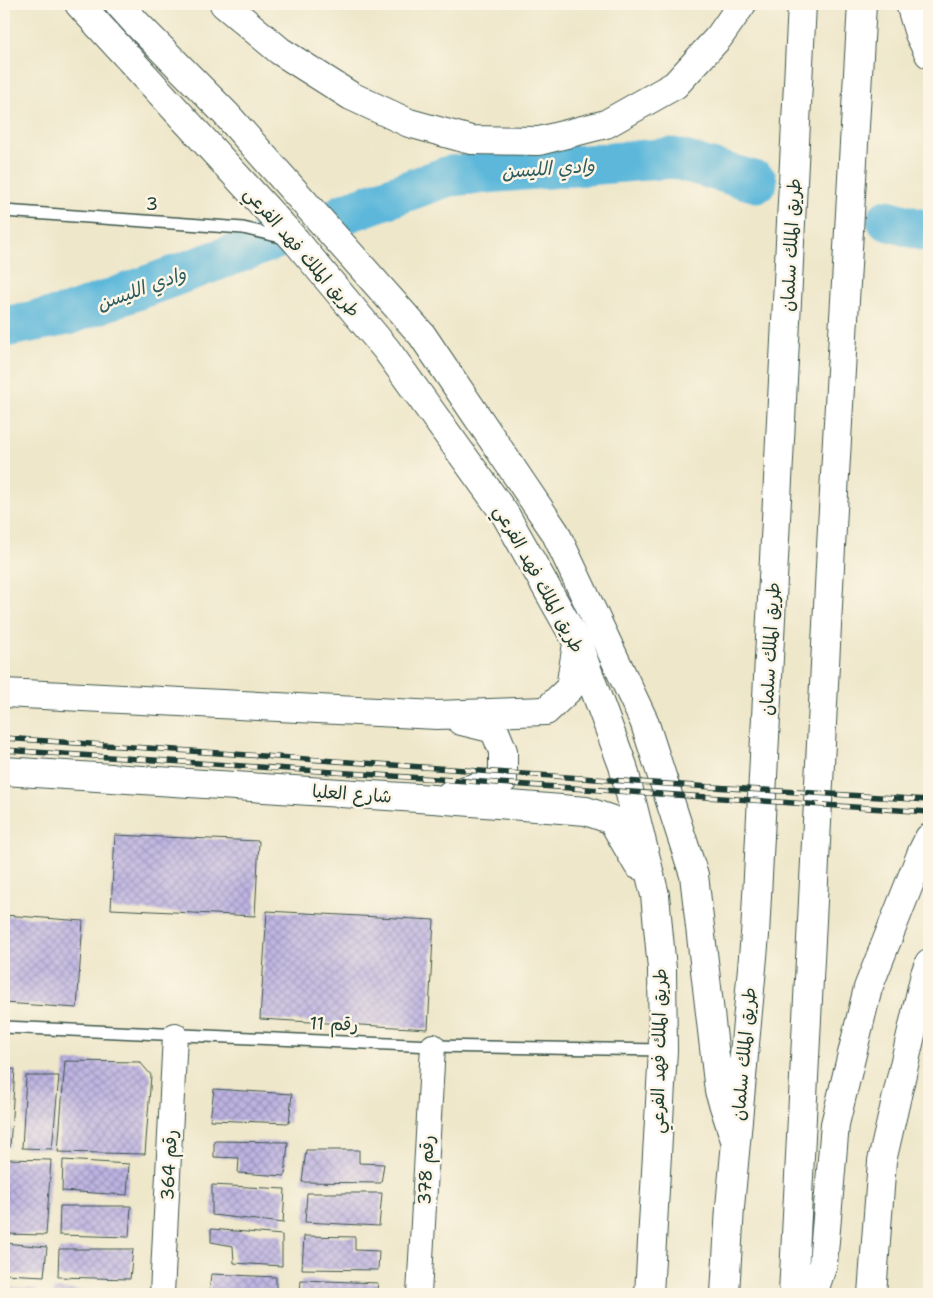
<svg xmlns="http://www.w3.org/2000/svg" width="933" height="1298" viewBox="0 0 933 1298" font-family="'Shantell Sans','Playpen Sans Arabic',sans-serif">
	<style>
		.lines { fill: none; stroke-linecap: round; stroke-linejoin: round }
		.river { stroke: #5cb7da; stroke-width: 41 }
		.building { fill: url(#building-cross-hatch) }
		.service-casing { stroke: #3e564a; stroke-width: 14 }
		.minor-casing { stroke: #3e564a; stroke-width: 26 }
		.secondary-casing { stroke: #3e564a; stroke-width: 30 }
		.trunk-casing { stroke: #3e564a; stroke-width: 30 }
		.motorway-casing { stroke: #3e564a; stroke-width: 30 }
		.service { stroke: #fff; stroke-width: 11 }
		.minor { stroke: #fff; stroke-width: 24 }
		.secondary { stroke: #fff; stroke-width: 28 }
		.trunk { stroke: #fff; stroke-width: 28 }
		.motorway { stroke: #fff; stroke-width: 28 }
		.rail-casing { stroke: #1f3d34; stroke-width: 5.5 }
		.rail { stroke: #fcf5e5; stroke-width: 4; stroke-dasharray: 11; stroke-linecap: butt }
		.labels { text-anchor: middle; stroke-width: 5; stroke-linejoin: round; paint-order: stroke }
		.street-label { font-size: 18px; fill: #1f3d34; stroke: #fcf5e5 }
		.water-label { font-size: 19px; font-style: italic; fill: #2e5c5e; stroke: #fcf5e5 }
	</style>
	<defs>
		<pattern id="building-cross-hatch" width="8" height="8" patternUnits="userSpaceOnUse" patternTransform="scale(1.25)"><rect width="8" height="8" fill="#bdb3e2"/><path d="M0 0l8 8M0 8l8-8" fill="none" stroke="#9993b8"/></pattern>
	</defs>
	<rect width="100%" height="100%" fill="#fcf5e5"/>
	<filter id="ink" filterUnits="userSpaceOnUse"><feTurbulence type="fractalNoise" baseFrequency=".02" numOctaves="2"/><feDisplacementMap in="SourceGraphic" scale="10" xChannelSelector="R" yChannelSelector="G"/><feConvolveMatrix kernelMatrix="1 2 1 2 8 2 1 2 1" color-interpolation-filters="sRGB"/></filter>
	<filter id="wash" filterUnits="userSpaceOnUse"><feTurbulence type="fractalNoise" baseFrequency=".0096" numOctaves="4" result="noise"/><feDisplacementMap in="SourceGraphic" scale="20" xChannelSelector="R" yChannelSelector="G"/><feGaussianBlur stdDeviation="1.12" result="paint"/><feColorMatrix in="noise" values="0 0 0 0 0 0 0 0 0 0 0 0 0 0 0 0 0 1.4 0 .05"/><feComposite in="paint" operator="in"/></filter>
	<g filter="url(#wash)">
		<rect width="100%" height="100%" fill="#eee7ca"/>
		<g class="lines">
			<path class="river" d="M343,214L449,176L673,158L757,182
				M887,220L929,232
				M4,327L67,315L276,239"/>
		</g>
		<g id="blocks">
			<path class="building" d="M115,835L259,841L255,916L111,909Z
				M267,911L434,920L428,1029L260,1019Z
				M4,915L83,921L77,1008L4,1003Z
				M65,1061L140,1062L151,1075L145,1154L58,1152Z
				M15,1069L10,1147H4V1070Z
				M26,1076H59L52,1149L22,1148Z
				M214,1089L292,1094L289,1123L210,1120Z
				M214,1141L288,1142L285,1176L238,1173L239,1158L214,1157Z
				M306,1150H359V1163L384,1164L381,1183L302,1182Z
				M4,1159L51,1160L46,1235L4,1234Z
				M63,1160L129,1164L127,1195L62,1191Z
				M212,1185L285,1189L283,1223L212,1215Z
				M307,1193H382L379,1226L305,1222Z
				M60,1206H131L129,1237L59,1235Z
				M211,1229L282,1235V1266L234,1263L233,1246L211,1242Z
				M304,1236L355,1237V1250L379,1251L378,1270L302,1269Z
				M4,1243L47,1247L44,1276L4,1274Z
				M59,1249H133L130,1279L58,1277Z
				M211,1274L276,1277V1294H209Z
				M301,1280L378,1283L376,1294H300Z
				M4,1287L37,1289V1294H4Z
				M54,1289L123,1292V1294H53Z"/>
		</g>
	</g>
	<g filter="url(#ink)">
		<use href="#blocks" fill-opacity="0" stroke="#3e564a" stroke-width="1"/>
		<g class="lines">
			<g class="service-casing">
				<path id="service" d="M4,211L243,228L285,238
					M4,1027L433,1046L663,1050"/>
			</g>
			<g class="minor-casing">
				<path id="minor" d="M162,1294L175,1035
					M419,1294L433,1046"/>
			</g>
			<g class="secondary-casing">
				<path id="secondary" d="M79,4L296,241L386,349L505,514L577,642L623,766L655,895L662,969L663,1050L649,1294
					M4,693L437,715L546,711L570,688L577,644
					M4,771L433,799L586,811L612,820L638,865
					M451,794L503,780V751L494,729L461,721
					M872,1294L882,1161L925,974L929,963"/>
			</g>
			<g class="trunk-casing">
				<path id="trunk" d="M119,4L137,24L226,114L422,335L555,532L644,721L694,875L719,1091L736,1143
					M725,1294L730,1207L755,935L802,4
					M793,1294L832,527L862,4
					M813,1294L823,1264L835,1124L868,988L922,852L929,838"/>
			</g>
			<g class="motorway-casing">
				<path id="motorway" d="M224,4L280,51L351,96L409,123L471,140L539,141L606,124L675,85L719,37L742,4
					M910,4L919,34L929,54"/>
			</g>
			<use href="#service" class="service"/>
			<use href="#minor" class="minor"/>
			<use href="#secondary" class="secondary"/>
			<use href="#trunk" class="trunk"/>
			<use href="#motorway" class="motorway"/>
			<g class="rail-casing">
				<path id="rail" d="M4,738L696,786L929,800
					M4,750L929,812"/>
			</g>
			<use href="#rail" class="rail"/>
		</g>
	</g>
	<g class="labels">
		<g class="street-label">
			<text transform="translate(152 204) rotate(4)" y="6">3</text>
			<text transform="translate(791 245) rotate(-87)" y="6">طريق الملك سلمان</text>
			<text transform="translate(302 252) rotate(49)" y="6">طريق الملك فهد الفرعي</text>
			<text transform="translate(539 579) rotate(61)" y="6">طريق الملك فهد الفرعي</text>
			<text transform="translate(770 649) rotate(-87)" y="6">طريق الملك سلمان</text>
			<text transform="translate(352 794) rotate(4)" y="6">شارع العليا</text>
			<text transform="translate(334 1024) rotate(2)" y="6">رقم 11</text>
			<text transform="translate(659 1051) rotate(-89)" y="6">طريق الملك فهد الفرعي</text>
			<text transform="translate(744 1054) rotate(-85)" y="6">طريق الملك سلمان</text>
			<text transform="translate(169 1165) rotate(-87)" y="6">رقم 364</text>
			<text transform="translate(426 1170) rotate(-87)" y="6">رقم 378</text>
		</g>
		<g class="water-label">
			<text transform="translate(548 168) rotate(-4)" y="7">وادي الليسن</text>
			<text transform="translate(141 288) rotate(-20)" y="7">وادي الليسن</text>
		</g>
	</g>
	<rect width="933" height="1298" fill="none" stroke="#fcf5e5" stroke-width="20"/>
</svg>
